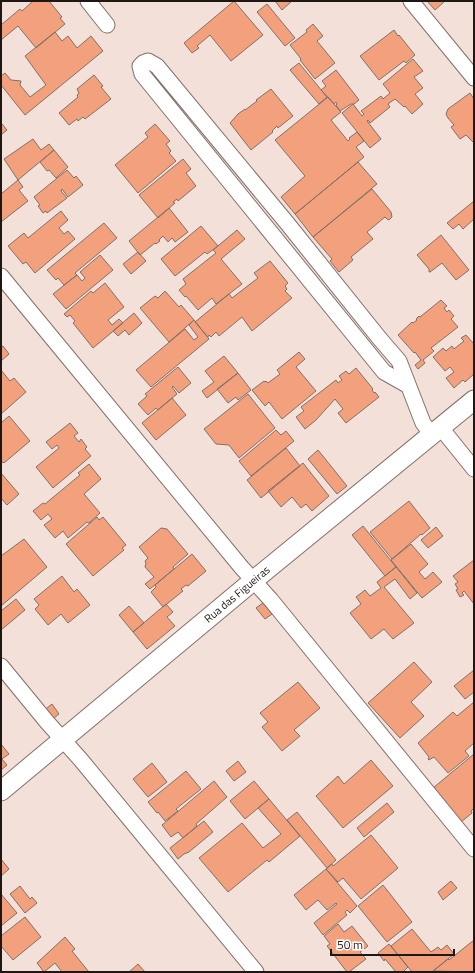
<svg xmlns="http://www.w3.org/2000/svg" width="475" height="973" viewBox="0 0 475 973" font-family="'Titillium Web',sans-serif">
	<style>
		.building { fill: #f3a17d; stroke: #817068 }
		.lines { fill: none; stroke-linecap: round; stroke-linejoin: round }
		.minor-casing { stroke: #83716a; stroke-width: 17 }
		.tertiary-casing { stroke: #83716a; stroke-width: 21 }
		.minor { stroke: #fff; stroke-width: 15 }
		.tertiary { stroke: #fff; stroke-width: 19 }
		.labels { text-anchor: middle; stroke-width: 4; stroke-linejoin: round; paint-order: stroke }
		.street-label { font-size: 11px; fill: #1e1714; stroke: #fff }
	</style>
	<rect width="100%" height="100%" fill="#f3e0d8"/>
	<path class="building" d="M33,1H49L62,17L60,18L65,24L36,48L18,26L1,40V25L20,9L22,11Z
		M234,1L263,35L231,61L210,35L197,46L199,48L192,53L184,43Z
		M275,1H292L282,10Z
		M427,1H445L435,10Z
		M267,4L295,38L285,46L257,12Z
		M313,24L323,36L317,41L335,63L315,79L300,60L301,59L298,55L290,45L307,32L306,30Z
		M394,30L398,36L399,35L415,55L406,63L404,61L379,80L360,56Z
		M55,32L62,41L68,36L77,48L91,36L103,51L25,115L1,85V76L5,73L11,80L21,81L20,85L30,97L46,85L25,56Z
		M413,59L423,71L414,77L423,88L415,94L423,104L412,114L405,106L404,107L395,99L388,104L390,107L370,123L368,120L367,121L381,139L370,148L342,113L353,104L362,116L364,114L361,111L381,96L383,99L390,93L383,84Z
		M299,63L327,97L319,104L290,70Z
		M336,70L359,100L354,104H351L340,111L336,105L337,104L336,102L334,104L321,90L326,86L322,81Z
		M94,75L103,86L101,87L111,99L85,119L83,117L78,121L77,119L69,125L59,113L78,97L77,95L79,93L77,89Z
		M271,89L293,116L278,128L277,126L272,131L273,132L251,150L230,123L238,114L245,109V110L257,101L256,100Z
		M470,93L474,99V143L466,135L460,139L451,127L454,125L448,118L446,114L448,109Z
		M328,97L341,112L331,120L348,141L350,139L349,138L357,132L364,141L356,147L364,157L295,214L281,197L305,176L275,140Z
		M2,124L7,130L1,135V125Z
		M155,124L170,141L166,144L171,151L169,153L176,161L138,193L115,165L148,137L145,133Z
		M33,139L41,150L49,144L54,150L18,180L4,159Z
		M54,150L68,167L56,178L49,170L47,171L40,162Z
		M183,159L191,169L186,173L196,186L178,201L177,199L173,202L175,203L158,218L139,195Z
		M358,162L377,184L313,237L295,214Z
		M67,170L74,178L76,176L83,185L68,197L62,189L61,191L67,198L47,213L46,211L43,213L38,206L40,205L34,197Z
		M18,180L23,187L19,190L28,201L1,222V194Z
		M372,189L391,212L392,217L389,220L387,219L385,217L367,232L373,239L351,257L353,260L339,272L330,261L332,259L313,237Z
		M474,201V219L463,229L459,224L453,229L447,223Z
		M169,208L188,232L175,242L172,238L168,242L163,236L159,240L160,241L156,244L155,243L140,255L129,241Z
		M61,211L68,220L59,228L64,234L68,231L75,239L35,273L26,262L23,264L8,246L24,233L28,238Z
		M104,223L117,238L75,273L77,275L64,285L58,278L56,280L47,270Z
		M201,226L218,246L207,254L205,252L175,276L161,259Z
		M237,230L245,239L221,259L242,284L216,304L212,298L198,310L186,296L185,297L179,290L186,284L183,279L216,253L213,250Z
		M441,235L469,270L456,280L442,263L430,272H429V269L417,255Z
		M138,252L146,261L131,274L123,264Z
		M100,255L113,270L66,309L53,294L77,275L82,281L85,278L80,272Z
		M270,261L288,283L285,286L287,289L285,291L292,298L252,331L242,317L219,336L216,332L211,337L209,335L208,337L195,322L229,294L232,298L258,278L254,273Z
		M105,283L124,307L108,320L112,325L119,319L123,323L93,348L73,323L75,321L70,315L67,317L64,314L91,291L93,293Z
		M165,291L179,307L181,305L194,320L169,342L140,308L155,296L158,298Z
		M441,300L447,306L444,308L447,312L449,310L454,316L451,319L458,327L431,348L434,351L423,360L425,363L418,369L415,365L421,360L415,352L414,353L398,335L412,322L413,323L417,320L416,319L419,316L420,317Z
		M134,313L142,323L129,335L125,330L118,336L113,331Z
		M194,320L209,339L151,387L136,370L185,329L194,340L198,337L189,325Z
		M466,335L474,344V374L465,382L463,380L454,388L446,378L454,372L450,367L445,371L433,357L443,348L446,351L452,346L454,349L464,341L461,338Z
		M3,346L9,354L1,361V347Z
		M299,352L305,359L296,367L316,391L282,419L269,402L265,406L252,390L264,381L265,382L266,381L268,383L280,374L277,370Z
		M224,356L238,373L207,398L202,391L214,382L205,371Z
		M178,367L191,383L179,393L173,386L172,387L177,394L158,410L156,408L148,415L138,404L147,396L145,394Z
		M356,368L373,389L372,390L374,393L375,392L379,397L346,423L338,413L343,409L335,399L316,420L305,429L296,417L304,411L301,407L336,380L338,383L342,380L339,376L346,371L349,374Z
		M1,370L10,381L14,378L26,392L1,414Z
		M238,373L251,390L238,400L236,397L228,403L217,389Z
		M248,394L275,428L239,458L229,445L216,444L204,429Z
		M172,398L186,415L156,440L142,423Z
		M9,416L30,441L4,463L3,462L1,463V423Z
		M70,423L78,433L74,436L79,442L81,439L87,447L85,449L91,456L53,488L36,467L59,448L57,445L52,449L46,442Z
		M276,430L281,435L286,431L294,441L251,476L239,461Z
		M286,448L300,466L261,498L247,480Z
		M318,450L347,486L337,494L308,459Z
		M303,463L329,496L312,511L306,504L301,508L292,497L281,507L268,491Z
		M89,464L101,479L84,494L100,513L89,523L87,522L68,538L63,531L55,538L44,525L52,519L48,514L41,520L33,511L43,503L45,504L80,475L78,473Z
		M1,473L19,494L7,505L1,498Z
		M409,501L430,528L422,535L421,534L392,559L370,532Z
		M97,517L99,520L103,517L126,545L122,548L124,550L93,576L66,544Z
		M363,526L396,567L385,576L352,535Z
		M436,527L443,536L428,548L421,540Z
		M161,528L167,529L188,554L173,567L174,569L150,589L145,584L154,577L145,567L146,563L145,561L148,558L139,547Z
		M24,539L47,567L1,606V556Z
		M411,544L428,564L419,572L425,579L433,572L442,582L422,598L391,560Z
		M192,554L206,571L188,586L186,585L181,589L183,591L163,607L151,592L156,587L155,585Z
		M474,560V604L464,591L462,593L464,595L460,597L456,590L458,589L455,584L458,582L453,576Z
		M396,567L417,593L410,599L395,579L384,587L414,623L393,639L384,629L371,639L350,613L361,604L356,597L365,590L370,596L381,588L377,582Z
		M62,576L74,592L77,589L90,605L68,623L61,614L48,625L35,609L39,605L34,599Z
		M16,599L25,610L1,630V611Z
		M263,603L272,614L265,619L256,608Z
		M166,604L173,612L167,617L175,626L147,649L133,632Z
		M129,606L144,623L133,632L119,615Z
		M414,662L432,682L411,702L424,716L400,738L368,703Z
		M474,670V692L465,699L454,686Z
		M298,682L320,708L294,730L300,736L282,751L262,727L268,722L260,713Z
		M474,702V743L465,751L469,756L448,773L434,757L429,760L428,759L429,757L418,743L453,712L457,716Z
		M52,704L59,714L49,722L42,712Z
		M1,744L9,754L2,759L7,765L1,770Z
		M474,754V808L471,811L472,813L461,822L433,788Z
		M371,760L393,786L343,828L316,796L338,776L344,784Z
		M238,761L246,772L234,781L226,771Z
		M152,763L167,782L148,797L133,779Z
		M186,771L201,789L176,809L178,811L165,821L158,812L157,813L148,802Z
		M214,781L227,797L196,824L197,826L183,838L178,832L171,837L162,825Z
		M254,781L269,799L245,819L230,801Z
		M269,799L300,836L269,862L267,860L228,892L199,858L242,823L263,848L281,834L258,808Z
		M387,803L394,812L364,837L357,828Z
		M297,812L336,860L327,868L287,820Z
		M204,821L213,832L189,852L184,854L178,859L170,848Z
		M371,835L398,868L361,899L343,878L338,882L326,869L332,864L333,866Z
		M1,859L9,869L1,876Z
		M326,869L357,906L350,913L347,910L345,912L347,915L323,935L314,923L337,904L336,903L327,910L318,900L306,910L294,895Z
		M451,881L457,888L443,900L438,892Z
		M383,885L412,922L387,942L358,906Z
		M20,886L30,899L32,897L37,903L25,913L10,894Z
		M1,894L17,913L1,926Z
		M25,917L41,937L13,960L1,946V936Z
		M338,924L344,932L352,926L368,946L360,952L366,959L349,972H347L327,946L330,944L324,936Z
		M412,929L431,952L438,947L441,950L447,945L454,954L432,972H412L391,946Z
		M65,937L75,949L72,951L89,972H62L55,963L44,972L37,963Z
		M474,940V972L433,971L448,959L449,960Z
		M389,944L408,967L403,972H396L385,959L384,961L378,953Z
		M138,964L145,972H129Z"/>
	<g class="lines">
		<g class="minor-casing">
			<path id="minor" d="M88,1L107,25
				M411,1L474,78
				M1,276L242,568L271,600L474,849
				M407,385L384,372L142,74L140,66L143,63L148,61L157,66L287,223L380,339L399,361L423,423L432,435
				M441,428L474,469
				M1,666L47,722L81,760L256,972"/>
		</g>
		<g class="tertiary-casing">
			<path id="tertiary" d="M1,791L254,580L474,400"/>
		</g>
		<use href="#minor" class="minor"/>
		<use href="#tertiary" class="tertiary"/>
	</g>
	<g class="labels">
		<g class="street-label">
			<text transform="translate(237 594) rotate(-40)" y="4">Rua das Figueiras</text>
		</g>
	</g>
	<rect width="475" height="973" fill="none" stroke="#1e1714" stroke-width="4"/>
	<path d="M331 949v6h123v-6" fill="none" stroke="#1e1714" stroke-width="2"/>
	<text x="337" y="949" font-size="12" fill="#1e1714" stroke="#ffffff" stroke-width="3" paint-order="stroke">50 m</text>
</svg>
